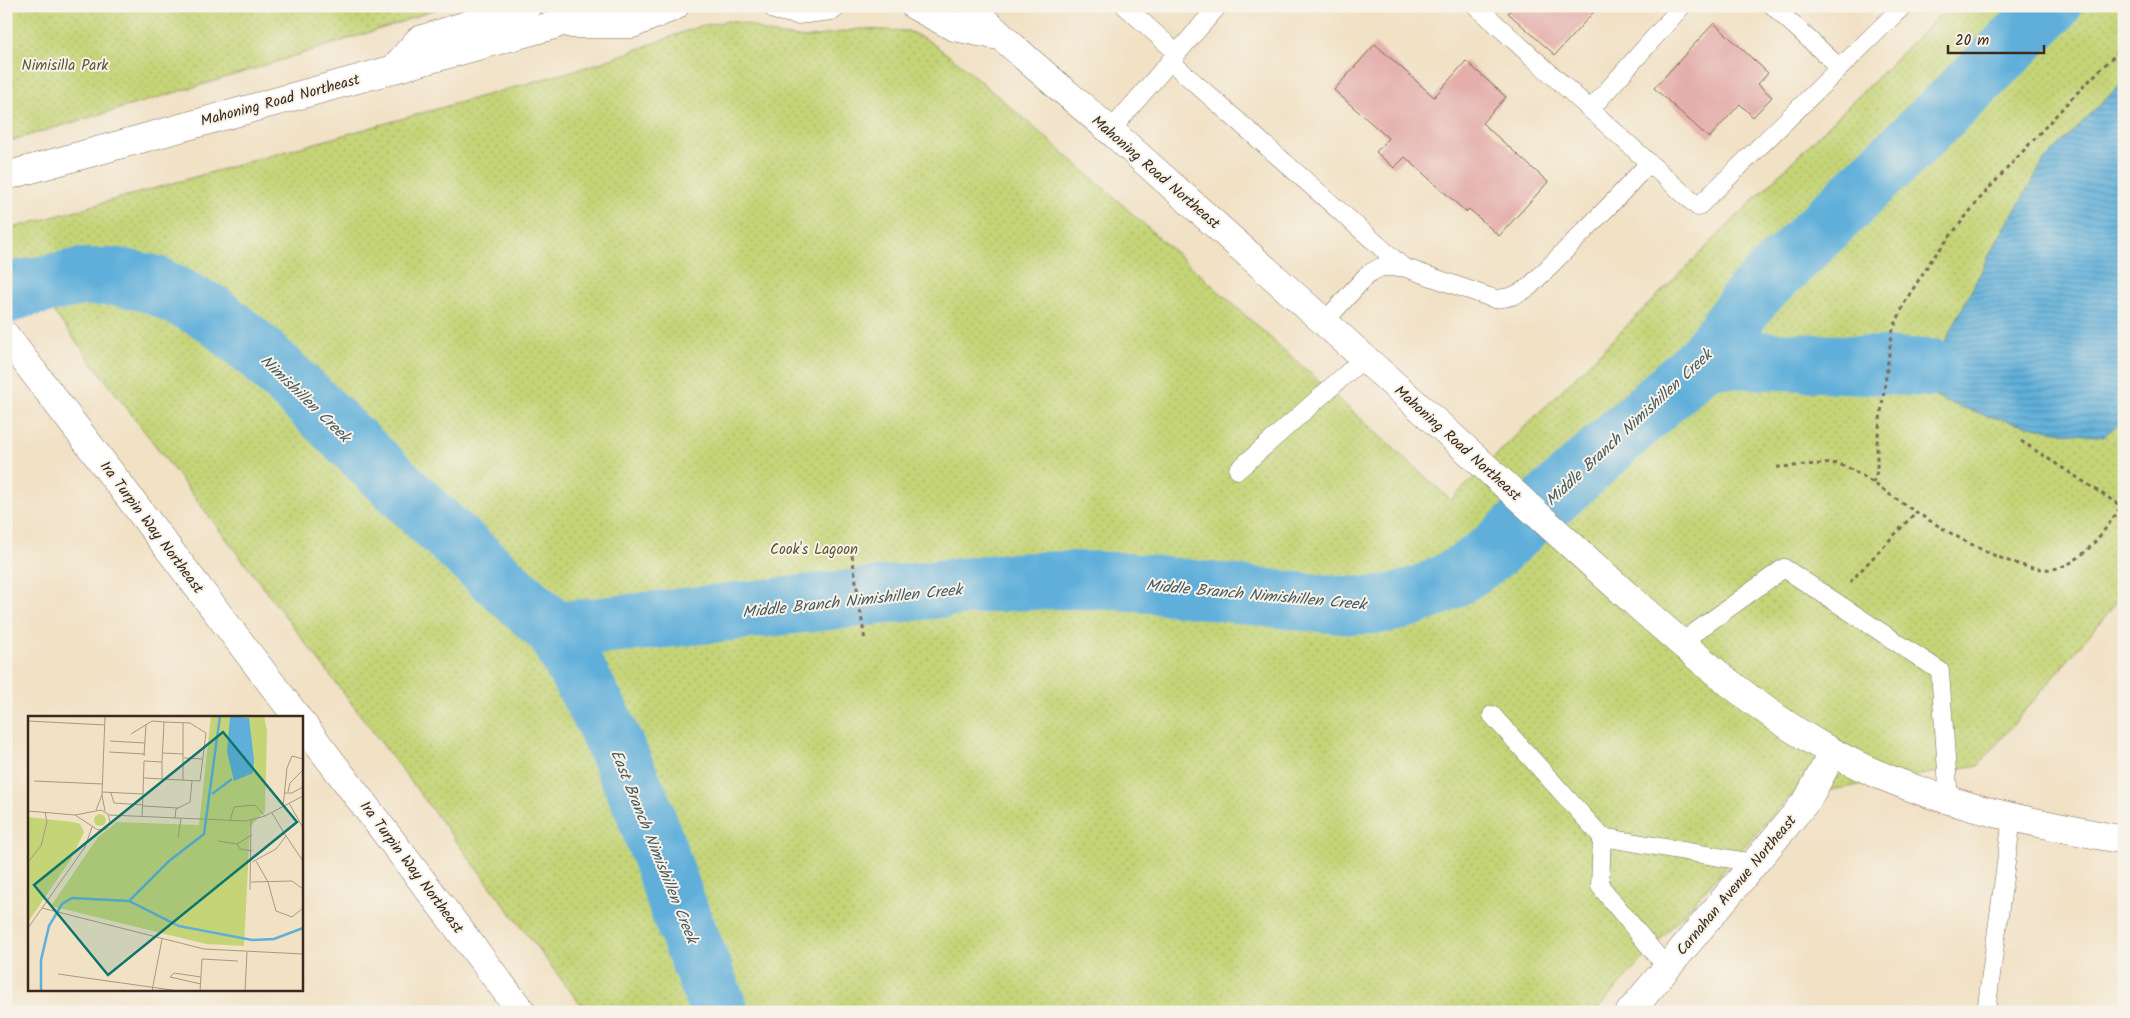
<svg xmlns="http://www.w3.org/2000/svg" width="2130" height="1018" viewBox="0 0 2130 1018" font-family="Kalam,sans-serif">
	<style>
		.park { fill: url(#park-dots); stroke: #807f4a }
		.water { fill: url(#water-rules); stroke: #4d6c7c }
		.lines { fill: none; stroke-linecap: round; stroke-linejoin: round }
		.river { stroke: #5fafda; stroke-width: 58 }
		.building { fill: #e4aeab }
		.lane-casing { stroke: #7b6a58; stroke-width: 19 }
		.street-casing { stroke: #7b6a58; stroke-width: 29 }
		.secondary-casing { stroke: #7b6a58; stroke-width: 29 }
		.path { stroke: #7b6a58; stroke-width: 3; stroke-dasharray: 4 4; stroke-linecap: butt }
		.lane { stroke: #fff; stroke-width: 18 }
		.street { stroke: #fff; stroke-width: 28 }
		.secondary { stroke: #fff; stroke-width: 28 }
		.labels { text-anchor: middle; stroke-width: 4; stroke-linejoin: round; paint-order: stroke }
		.park-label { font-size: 15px; fill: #5d5434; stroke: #f7f3e8 }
		.street-label { font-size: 15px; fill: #3b2a1e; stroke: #f7f3e8 }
		.water-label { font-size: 16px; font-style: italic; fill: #485960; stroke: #f7f3e8 }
		.inset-river { fill: none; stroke: #5fafda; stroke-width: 2.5 }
		.inset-road { fill: none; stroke: #a89882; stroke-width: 1 }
		.view { fill: #0f766e; fill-opacity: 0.15; stroke: #0f766e; stroke-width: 2.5 }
		.inset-edge { fill: none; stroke: #3b2a1e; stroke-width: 2.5 }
	</style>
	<defs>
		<pattern id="park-dots" width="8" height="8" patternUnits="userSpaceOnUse" patternTransform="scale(1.25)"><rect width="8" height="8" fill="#c4d477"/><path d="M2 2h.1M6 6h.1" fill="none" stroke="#a9b666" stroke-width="1.8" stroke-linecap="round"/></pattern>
		<pattern id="water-rules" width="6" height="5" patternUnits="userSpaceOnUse" patternTransform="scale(1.25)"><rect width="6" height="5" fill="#5fafda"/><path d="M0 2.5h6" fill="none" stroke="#508fb0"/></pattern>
	</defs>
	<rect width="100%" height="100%" fill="#f7f3e8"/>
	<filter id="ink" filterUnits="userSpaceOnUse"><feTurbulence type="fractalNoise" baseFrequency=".02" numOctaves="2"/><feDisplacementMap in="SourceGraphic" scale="10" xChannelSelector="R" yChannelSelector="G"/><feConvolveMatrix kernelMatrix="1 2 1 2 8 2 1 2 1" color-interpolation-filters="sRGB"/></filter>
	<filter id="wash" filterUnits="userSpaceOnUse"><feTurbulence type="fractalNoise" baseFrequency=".0096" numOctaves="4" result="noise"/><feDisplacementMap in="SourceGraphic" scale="20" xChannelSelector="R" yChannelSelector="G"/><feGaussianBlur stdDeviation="1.12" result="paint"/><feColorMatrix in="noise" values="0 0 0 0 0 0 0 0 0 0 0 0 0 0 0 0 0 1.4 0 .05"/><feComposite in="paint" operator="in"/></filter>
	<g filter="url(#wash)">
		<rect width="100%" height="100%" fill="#f1e1c5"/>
		<path class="park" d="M6,6H443L396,24L218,80L6,142Z
			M1949,6H2124V594L1979,765L1789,797L1595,1012H586L6,249V230L600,63L700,26L728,21L748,24L768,33L805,38L860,29L908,31L926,39L958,62L1088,174L1451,500Z"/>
		<path class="water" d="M2124,81V418L2104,437C2043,431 1982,419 1927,393L1932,368L1995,244L2045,159Z"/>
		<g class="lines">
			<path class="river" d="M6,295L21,289L81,277H119L153,284L213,314L259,352L437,524L555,631L601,715L643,807L680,912L720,1012
				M1706,358L1932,368
				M555,631L996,583C1050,579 1104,578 1159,585C1208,590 1256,597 1306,602C1335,604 1366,609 1396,602C1435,592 1465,574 1496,549L1706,358L1751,297L2052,6"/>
		</g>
		<g id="blocks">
			<path class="building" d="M1514,6H1599L1555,55L1508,13Z
				M1714,23L1768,73L1758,84L1772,97L1753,117L1740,104L1709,138L1654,88Z
				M1375,44L1434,97L1466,61L1506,97L1482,123L1548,182L1499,236L1469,209L1466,212L1405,157L1394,168L1376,152L1388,138L1334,90Z"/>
		</g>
	</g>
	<g filter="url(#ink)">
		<use href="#blocks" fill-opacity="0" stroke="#7b6a58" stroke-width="1"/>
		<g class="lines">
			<g class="lane-casing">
				<path id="lane" d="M1125,6L1177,53
					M1476,6L1698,207L1903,6
					M1773,6L1840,68
					M1170,61L1403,267
					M1590,110L1682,6
					M1110,131L1218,6
					M1324,322L1368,274L1381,267H1403L1495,299C1509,298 1518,295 1529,287L1611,204L1649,163
					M1238,470L1364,358
					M1680,643L1784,568L1940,671L1949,801
					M1492,715L1602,837L1754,863
					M1602,837L1600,886L1667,968
					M1986,1012L2012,818"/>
			</g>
			<g class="street-casing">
				<path id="street" d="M1630,1012L1808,799L1833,752"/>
			</g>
			<g class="secondary-casing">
				<path id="secondary" d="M778,6L797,10L831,6
					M915,6L954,27L999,36
					M969,6C1018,54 1071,96 1122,141C1230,238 1339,335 1447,432C1512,491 1576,550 1641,608C1701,661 1762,714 1832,752C1923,802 2024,821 2124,840
					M572,24H632L675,6
					M394,69L419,40L527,6
					M6,176L554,25L603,6
					M6,336L297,717
					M301,722L522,1012"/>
			</g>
			<path class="path" d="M2021,441L2121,506
				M1777,467C1789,467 1829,462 1838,464C1854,468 1882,489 1896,499C1931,522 2016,578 2058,568C2087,560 2108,525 2124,502
				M1873,483L1877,471V442L1892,332L1906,300L1932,259L1982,196L2070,100L2124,46
				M852,555L865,641
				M1850,582L1916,512"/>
			<use href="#lane" class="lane"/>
			<use href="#street" class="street"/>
			<use href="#secondary" class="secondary"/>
		</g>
	</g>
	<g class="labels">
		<g class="park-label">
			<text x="65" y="70">Nimisilla Park</text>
			<text x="814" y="554">Cook's Lagoon</text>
		</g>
		<g class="street-label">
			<text transform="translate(280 100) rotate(-15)" y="5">Mahoning Road Northeast</text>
			<text transform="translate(1156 172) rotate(41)" y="5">Mahoning Road Northeast</text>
			<text transform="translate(1458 443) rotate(42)" y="5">Mahoning Road Northeast</text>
			<text transform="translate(152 527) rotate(53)" y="5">Ira Turpin Way Northeast</text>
			<text transform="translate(412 867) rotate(53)" y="5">Ira Turpin Way Northeast</text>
			<text transform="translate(1736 885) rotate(-50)" y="5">Carnahan Avenue Northeast</text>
		</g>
		<g class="water-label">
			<text transform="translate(306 398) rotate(44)" y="6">Nimishillen Creek</text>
			<text transform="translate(1628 427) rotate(-43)" y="6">Middle Branch Nimishillen Creek</text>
			<text transform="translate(1256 594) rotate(5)" y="6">Middle Branch Nimishillen Creek</text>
			<text transform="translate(852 600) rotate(-6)" y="6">Middle Branch Nimishillen Creek</text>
			<text transform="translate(655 846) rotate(68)" y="6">East Branch Nimishillen Creek</text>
		</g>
	</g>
	<g transform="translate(28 716)">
		<rect width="275" height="275" fill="#f1e1c5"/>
		<path d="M66 104a6 6 0 1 1 12 0a6 6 0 1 1-12 0Z" fill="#c4d477"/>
		<path d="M183,0H236L239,15L237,95L222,111L216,230L178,228L23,190L70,121L89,106L171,109ZM0,101L45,106L52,108L56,116L43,143L0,206Z" fill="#c4d477"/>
		<path d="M202,0L221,2L226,44L225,57L206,65L199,36Z" fill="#5fafda"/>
		<path class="inset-river" d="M184,78L204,63M101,185L141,145L176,118L192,0M13,275V244L21,210L34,188L44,182L101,185L151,210L224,224L246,223L275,212"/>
		<path class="inset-road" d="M0,5L77,9M103,18L124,5L136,6L134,46L116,45L115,78M82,25L117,27M81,36L117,38M135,37L155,38V6M155,38V64M116,40L118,9M156,42L175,43M116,62L172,65L178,17L162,7L136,6M134,63V46M6,65L75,68M74,76L115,78L114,101M260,76L262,67L275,54M83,77L86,87L115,89M257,77H264L275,71M74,79L77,95M261,87L275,112M115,90L150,92M255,91L259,52L264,40L275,43M68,94L74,79L77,0M0,95L47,99L73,94L80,98L82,106L78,113L70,114L47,99M81,99L218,105L237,100L275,80M147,102L148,93L162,86L164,65M202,105L206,91L227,89L237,100M258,120L275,145M150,122L153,103M190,125L209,128L224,119M209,128L212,133L224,135M228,145L240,166L248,195L264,201L275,192M0,146L13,130L19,106L17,96M224,146L248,133L258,120L244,97M223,166L264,165L275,173M222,174L223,104M14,192L176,233L275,238M0,212L57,131L64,111M30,258L151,275M173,268L142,261L146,257L173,261M124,275L134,223M172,275L174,243L210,245M217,275L219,236"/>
		<path class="view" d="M195,16L269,106L80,259L6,169Z"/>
		<rect width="275" height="275" class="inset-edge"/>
	</g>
	<rect width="2130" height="1018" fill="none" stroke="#f7f3e8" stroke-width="25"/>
	<path d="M1948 45v8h96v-8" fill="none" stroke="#3b2a1e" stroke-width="2.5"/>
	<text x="1955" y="45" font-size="15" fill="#3b2a1e" stroke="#f7f3e8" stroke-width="4" paint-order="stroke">20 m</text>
</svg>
